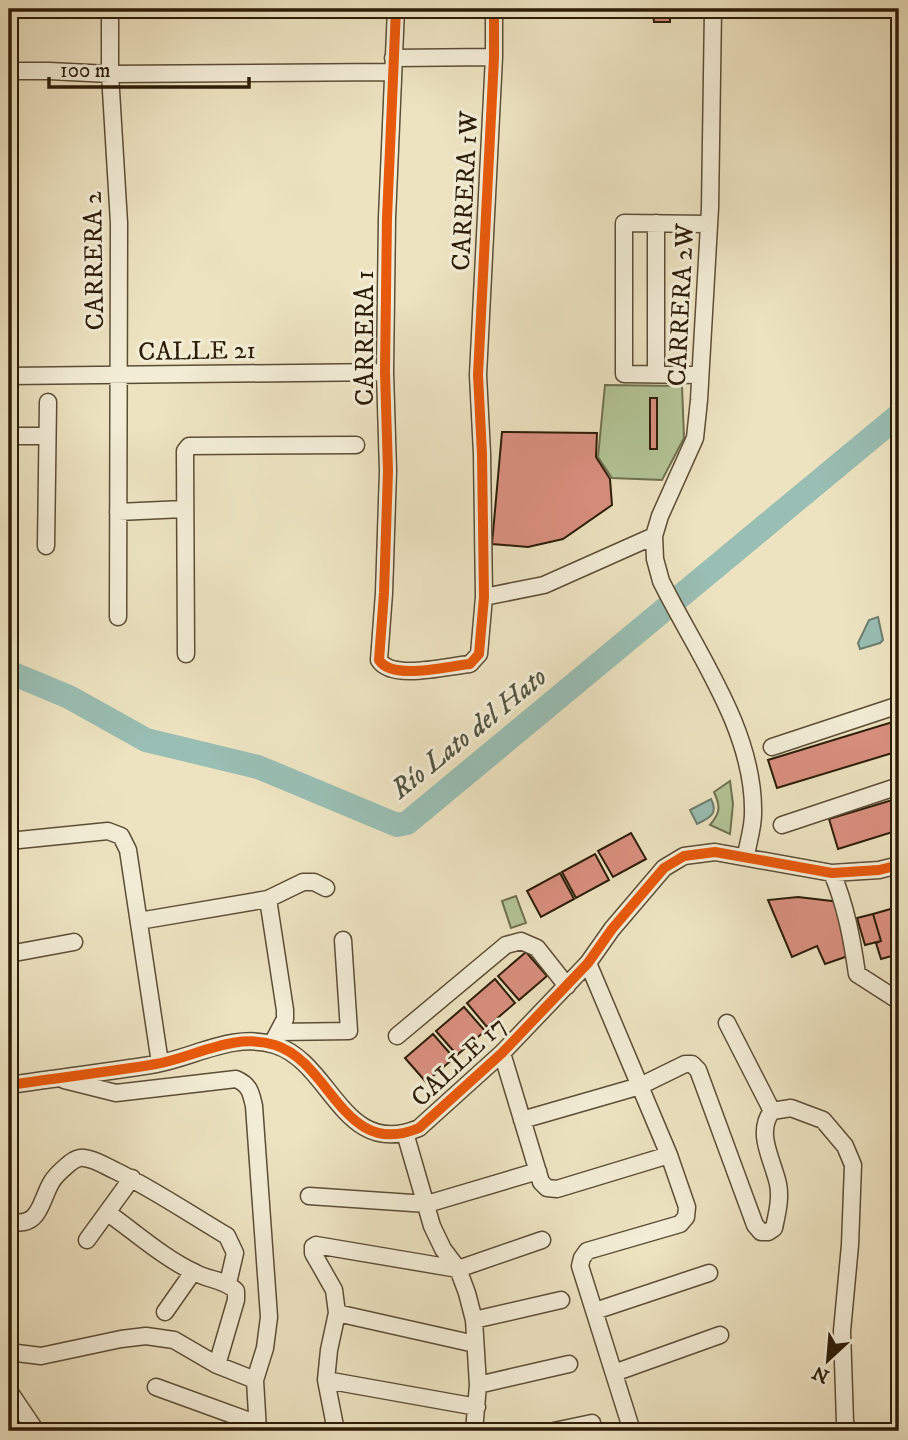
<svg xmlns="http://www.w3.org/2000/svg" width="908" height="1440" viewBox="0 0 908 1440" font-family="'IM FELL DW Pica',serif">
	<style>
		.green { fill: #b3c597; stroke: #70714f; stroke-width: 2 }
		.water { fill: #99beb3; stroke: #6d7e6e; stroke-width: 2 }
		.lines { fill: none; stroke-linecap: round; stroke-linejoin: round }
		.river { stroke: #99beb3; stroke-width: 24 }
		.building { fill: #da9080; stroke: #2c1d07; stroke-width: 2 }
		.minor-casing { stroke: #5c4e36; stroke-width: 19 }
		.minor { stroke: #f3edd7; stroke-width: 16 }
		.cycleway-casing { stroke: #f3edd7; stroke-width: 15 }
		.cycleway { stroke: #e8590c; stroke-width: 10 }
		.labels { text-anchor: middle; stroke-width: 6; stroke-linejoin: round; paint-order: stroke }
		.street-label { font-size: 26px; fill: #2c1d07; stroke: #f3edd7 }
		.water-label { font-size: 28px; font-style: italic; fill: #525543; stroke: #f3edd7 }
	</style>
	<rect width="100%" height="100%" fill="#ede3c1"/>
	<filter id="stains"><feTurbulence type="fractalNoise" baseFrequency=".00286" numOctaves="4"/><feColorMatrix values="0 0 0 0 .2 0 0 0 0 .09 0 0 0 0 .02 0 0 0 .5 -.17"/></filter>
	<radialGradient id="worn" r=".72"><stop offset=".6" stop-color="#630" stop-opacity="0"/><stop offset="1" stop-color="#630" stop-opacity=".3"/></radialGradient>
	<path class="green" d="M605,385L682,386L684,438L662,480L612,478L598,457Z
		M730,781L733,804L730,834L710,825C720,813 721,807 714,792Z
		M516,896L526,923L511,928L502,901Z"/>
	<path class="water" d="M878,617L883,640L880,643L860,649L858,643L869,620Z
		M711,799C719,814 709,818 697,824L690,810Z"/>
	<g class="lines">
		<path class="river" d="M9,672L69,697L146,740L258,767L397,825L407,823L899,415"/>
	</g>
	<path class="building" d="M653,9H670V22H654Z
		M650,398H657V449H650Z
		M502,432L597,433L596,457L610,479L612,505L563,539L528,547L492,544Z
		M899,720V751L777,788L768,760Z
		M899,798V830L838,849L829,819Z
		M631,833L646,859L613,877L598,851Z
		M595,854L609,880L576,898L562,872Z
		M560,873L574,899L541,917L527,891Z
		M798,897L840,902L851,955L825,964L817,946L792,957L768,900Z
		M894,908L899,925V954L881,959L876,943L881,941L873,914Z
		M873,914L881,941L865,945L857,918Z
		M526,952L547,976L519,1000L498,976Z
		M495,979L515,1003L487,1027L467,1003Z
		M464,1007L485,1031L457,1055L436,1031Z
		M433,1034L454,1058L426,1082L405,1058Z"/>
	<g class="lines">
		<g class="minor-casing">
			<path id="minor" d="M110,9V74L119,223L118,617
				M396,9L387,218L385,372L388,471L384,593L379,660C392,681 448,666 470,664L479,654L484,597L482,454L478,375L494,57V9
				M713,9L710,208L699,400L695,438L660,516L654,536L655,559L661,581C696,652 755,731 753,814C753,828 748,842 746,856
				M393,58L494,57
				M9,71H49L110,74L392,72
				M656,223V374
				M700,375L624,374V223L709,224
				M9,376L385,372
				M9,436H47
				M118,512L184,509
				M46,546L48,402
				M484,597L544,585L654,536
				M186,654L185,451L189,446L356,445
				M772,747L899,705
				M782,825L899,786
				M9,841L108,831L121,836L128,850L160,1063
				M832,873C846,906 852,939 857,974L899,1001
				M268,899L285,1010V1019L275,1038
				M139,921L268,899L303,882H314L326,888
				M9,954L74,942
				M588,963L669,1155L687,1207L686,1217L680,1224L587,1251L582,1258L580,1266L632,1431
				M727,1023L772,1111
				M278,1032L349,1031L343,940
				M397,1036L506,945L521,941L537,948L567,986
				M502,1053L541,1182L547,1188L557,1189L669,1155
				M64,1080L116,1093L236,1079C250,1085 251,1093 254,1106L269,1317L265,1348L255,1380L258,1431
				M9,1085C58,1078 107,1072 156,1064C195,1057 234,1032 275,1045C332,1063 343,1160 419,1128L502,1053L588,963L612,929L664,868L684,856L715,852L832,873L879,870L899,865
				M522,1120L640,1086L685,1064H692L698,1070L755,1225L761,1232H768L774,1228C777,1214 781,1198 778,1184C773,1160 755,1133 772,1111L791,1108L823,1120L845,1146L853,1165L850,1245L842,1331L845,1422L848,1431
				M405,1133L432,1226L443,1249L458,1269L467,1293L474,1320L478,1385L474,1431
				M309,1196L427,1204L538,1171
				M108,1213C136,1233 165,1259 196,1273C209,1280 226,1280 236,1291V1300L217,1365
				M9,1221C40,1229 40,1202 51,1183C55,1175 63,1169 70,1163C74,1160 79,1157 84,1158C95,1159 105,1166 114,1170C153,1189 190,1214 227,1236L235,1253L228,1283
				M87,1240L132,1178
				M595,1311L709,1273
				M165,1312L193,1272
				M337,1313L475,1344
				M474,1320L561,1300
				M9,1352L41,1356L121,1339L146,1336L174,1340L217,1365L255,1380
				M614,1373L720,1335
				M326,1380L477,1407
				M478,1385L569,1364
				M156,1387L258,1424
				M9,1391L36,1431
				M336,1431L326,1380L329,1350L337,1313L334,1290L313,1253V1247L316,1245L458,1269L542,1240
				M554,1431L592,1423"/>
		</g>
		<use href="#minor" class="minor"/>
		<g class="cycleway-casing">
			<path id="cycleway" d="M396,9L387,218L385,372L388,471L384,593L379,660C392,681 448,666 470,664L479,654L484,597L482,454L478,375L494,57V9
				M9,1085C58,1078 107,1072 156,1064C195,1057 234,1032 275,1045C332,1063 343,1160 419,1128L502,1053L588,963L612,929L664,868L684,856L715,852L832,873L879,870L899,865"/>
		</g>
		<use href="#cycleway" class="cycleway"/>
	</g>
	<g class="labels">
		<g class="street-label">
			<text transform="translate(464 191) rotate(-87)" y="9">CARRERA 1W</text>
			<text transform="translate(93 261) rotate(-91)" y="9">CARRERA 2</text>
			<text transform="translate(680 305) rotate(-87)" y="9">CARRERA 2W</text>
			<text transform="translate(364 338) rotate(-90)" y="9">CARRERA 1</text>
			<text transform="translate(197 350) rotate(-1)" y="9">CALLE 21</text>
			<text transform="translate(458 1061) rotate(-43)" y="9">CALLE 17</text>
		</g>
		<g class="water-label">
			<text transform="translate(468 732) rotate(-39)" y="10">Río Lato del Hato</text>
		</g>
	</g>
	<rect width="908" height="1440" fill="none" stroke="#ede3c1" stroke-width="35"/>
	<rect x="10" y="10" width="887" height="1419" fill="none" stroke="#2c1d07" stroke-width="3.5"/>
	<rect x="18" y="18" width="873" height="1405" fill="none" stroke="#2c1d07" stroke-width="2"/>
	<g transform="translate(828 1360) rotate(206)" stroke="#f3edd7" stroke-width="5" paint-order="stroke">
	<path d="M0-5L12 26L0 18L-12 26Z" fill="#2c1d07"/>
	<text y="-10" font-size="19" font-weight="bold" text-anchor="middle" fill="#2c1d07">N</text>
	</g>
	<path d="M49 77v10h200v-10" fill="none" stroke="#2c1d07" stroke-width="3.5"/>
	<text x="60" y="77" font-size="21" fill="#2c1d07" stroke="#f3edd7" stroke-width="5" paint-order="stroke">100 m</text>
	<rect width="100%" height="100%" filter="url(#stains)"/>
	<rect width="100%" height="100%" fill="url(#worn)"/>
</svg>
